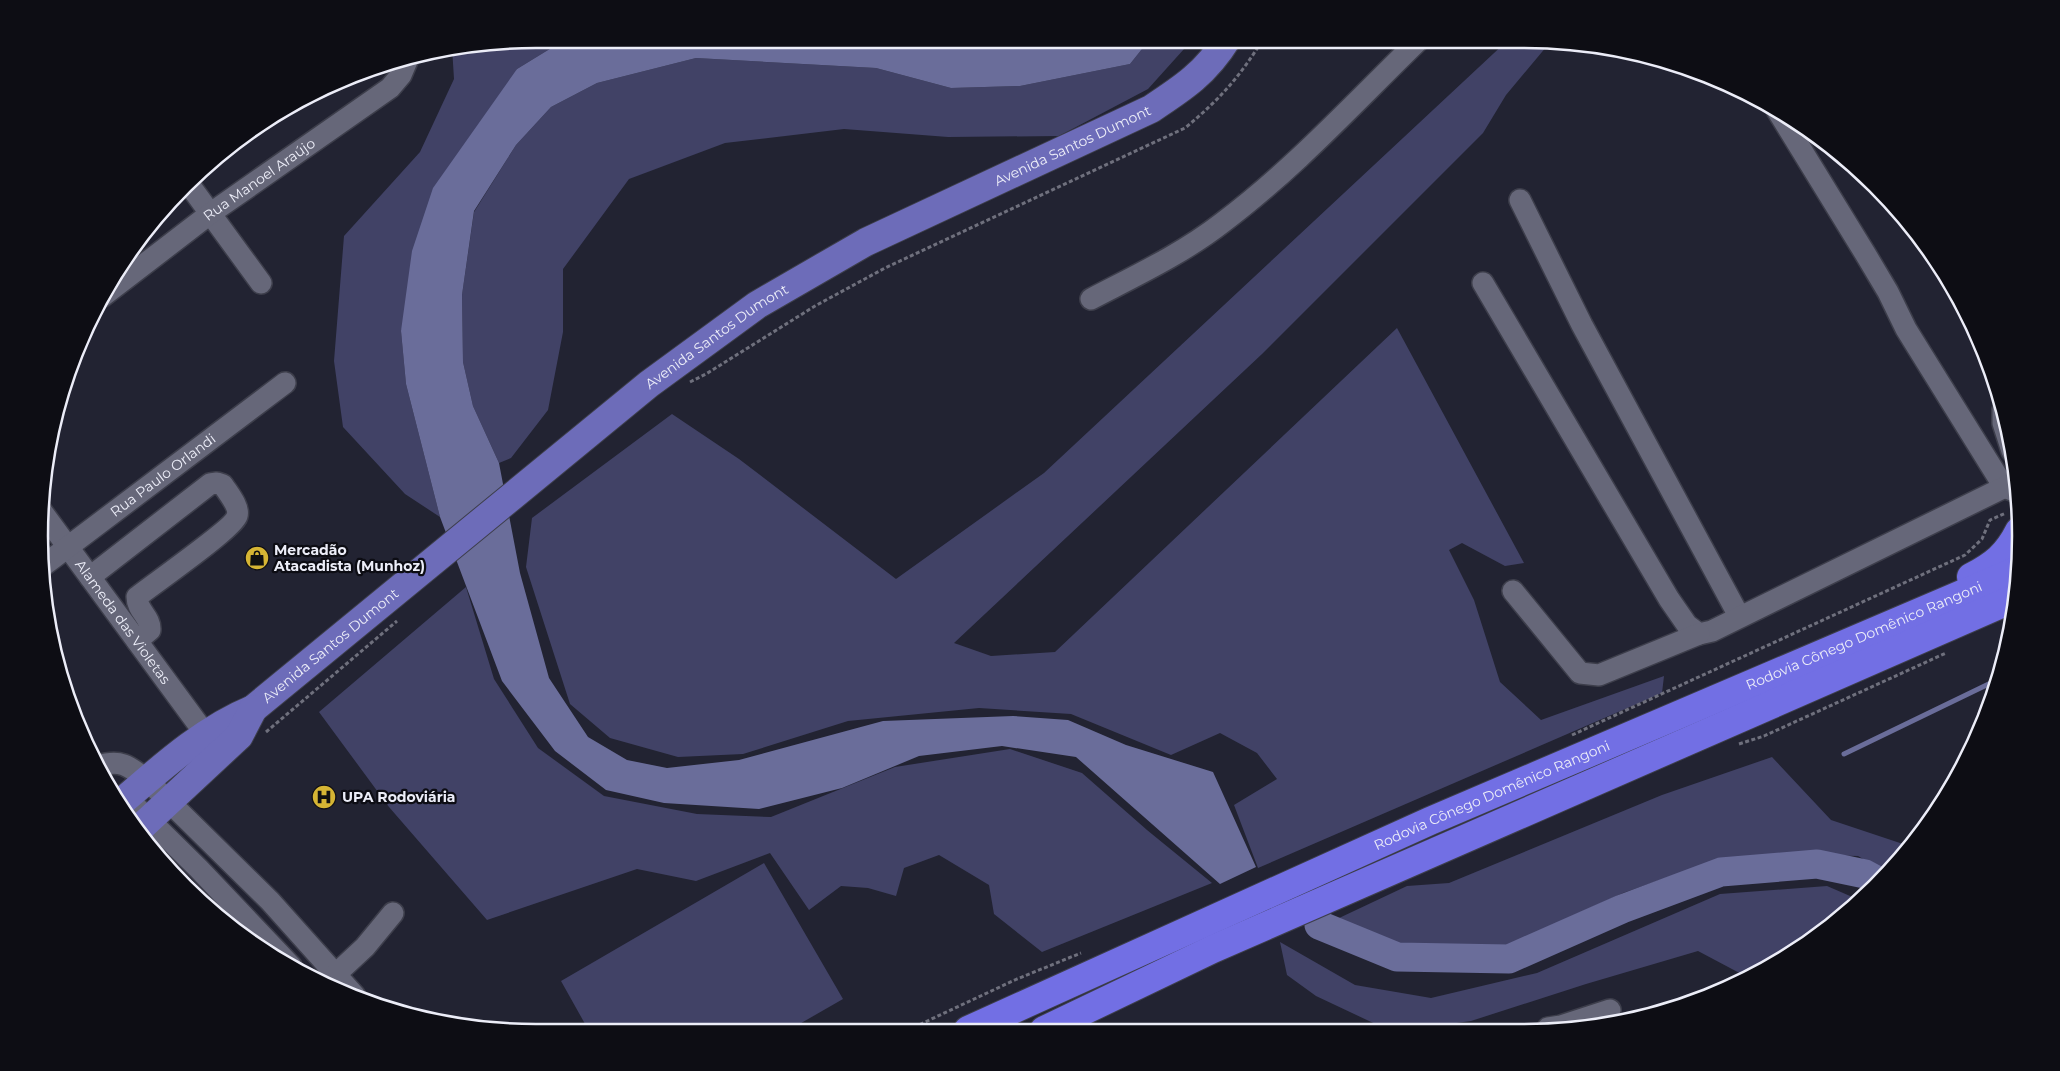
<svg xmlns="http://www.w3.org/2000/svg" width="2060" height="1071" viewBox="0 0 2060 1071" font-family="Montserrat,sans-serif">
	<style>
		.green { fill: #414266 }
		.water { fill: #6a6d9a }
		.lines { fill: none; stroke-linecap: round; stroke-linejoin: round }
		.stream { stroke: #6a6d9a; stroke-width: 5 }
		.river { stroke: #6a6d9a; stroke-width: 29 }
		.minor-casing { stroke: #3d3e4b; stroke-width: 24 }
		.major-casing { stroke: #3d3e4b; stroke-width: 30 }
		.highway-casing { stroke: #3d3e4b; stroke-width: 30 }
		.path { stroke: #6f707d; stroke-width: 3; stroke-dasharray: 4 2.5; stroke-linecap: butt }
		.minor { stroke: #666779; stroke-width: 21 }
		.major { stroke: #6d6cb9; stroke-width: 28 }
		.highway { stroke: #726fe4; stroke-width: 28 }
		.labels { text-anchor: middle; stroke-width: 4.5; stroke-linejoin: round; paint-order: stroke }
		.street-label { font-size: 14px; fill: #ecedf8; stroke: #0d0d14 }
		.poi-label { font-size: 14px; font-weight: bold; fill: #ecedf8; stroke: #0d0d14; text-anchor: start }
		.rim { fill: none; stroke: #ecedf8; stroke-width: 2.5 }
	</style>
	<rect width="100%" height="100%" fill="#222332"/>
	<path class="green" d="M535,39H566L517,69L401,331L406,384L440,517L405,494L343,427L334,361L344,236L420,152L454,79L452,47Z
		M1150,39H1193L1148,89L1059,136L948,137L844,129L725,143L629,179L563,269V332L548,410L511,458L499,463L473,406L463,362L462,295L474,212L516,145L551,107L597,83L696,58L876,68L951,88L1020,86L1130,64Z
		M1508,40H1552L1506,95L1483,133L1262,354L954,643L991,656L1055,652L1397,328L1524,563L1505,566L1462,543L1449,550L1474,600L1500,682L1541,720L1664,676L1662,693L1258,868L1234,805L1277,779L1257,753L1220,733L1171,755L1071,714L979,708L848,721L743,754L678,757L610,738L570,704L526,567L532,518L672,414L739,459L896,579L1044,473Z
		M466,587L494,679L538,748L604,796L697,814L771,817L895,767L1010,749L1082,773L1147,830L1212,883L1042,952L994,914L989,885L939,855L904,868L896,896L868,888L841,886L809,910L770,853L696,881L637,869L487,920L389,807L319,712Z
		M1772,757L1831,820L1909,846L1898,863L1887,873L1858,856L1786,854L1705,864L1623,893L1508,945L1470,953H1407L1337,919L1407,886L1449,883L1662,795Z
		M764,863L843,999L789,1030L589,1031L561,981Z
		M1827,886L1857,899L1801,948L1747,977L1698,951L1586,984L1471,1021L1420,1028L1386,1029L1316,996L1287,975L1280,942L1355,985L1431,998L1537,973L1720,894Z"/>
	<path class="water" d="M566,39H1150L1130,64L1020,86L951,88L876,68L696,58L597,83L551,107L516,145L474,211L462,295L463,362L473,406L499,463L520,573L549,678L588,737L627,760L667,768L739,760L883,721L1013,716L1068,720L1126,745L1213,772L1256,867L1220,884L1076,757L1002,746L919,756L842,788L759,809L664,803L606,790L555,751L502,681L440,517L406,384L401,331L412,251L433,188L517,69Z"/>
	<g class="lines">
		<path class="stream" d="M1844,754L1999,679"/>
		<path class="river" d="M1319,925L1397,957L1509,959L1622,909L1721,872L1817,864L1865,874L1878,881"/>
		<g class="minor-casing">
			<g id="minor">
				<path d="M1777,110L1866,255L1888,292L1906,329L2004,487L2017,492"/>
				<path d="M188,183L261,283"/>
				<path d="M1520,200L1582,325L1739,616"/>
				<path d="M1483,283L1669,599L1687,625L1699,634L1712,631L2017,481"/>
				<path id="s1" d="M103,296L211,213L390,88L401,75L409,56"/>
				<path d="M1091,299C1135,276 1182,254 1222,223C1294,169 1355,102 1419,40"/>
				<path d="M2003,410V423L2012,451"/>
				<path id="s2" d="M40,509L206,735"/>
				<path id="s3" d="M40,568L285,383"/>
				<path d="M90,577L210,484L217,483L223,485C228,493 240,507 237,516C234,528 152,585 137,597C137,611 151,617 150,630L137,641"/>
				<path d="M1513,591L1580,673L1599,675L1699,634"/>
				<path d="M98,766C121,759 129,766 147,780L270,901L355,996"/>
				<path d="M126,797L199,869L291,966"/>
				<path d="M336,974L365,947L393,913"/>
				<path d="M1548,1028L1561,1026L1610,1010"/>
			</g>
		</g>
		<g class="major-casing">
			<g id="major">
				<path id="s4" d="M119,804C160,769 202,730 253,709L649,384L757,305L866,242L1151,109C1183,88 1206,73 1227,39"/>
				<path d="M138,830L239,736L253,709"/>
			</g>
		</g>
		<g class="highway-casing">
			<g id="highway">
				<path d="M1971,577C1994,565 2007,555 2019,531"/>
				<path id="s5" d="M968,1030L1430,821L2020,569"/>
				<path d="M1044,1030L1213,949L2015,598"/>
			</g>
		</g>
		<path class="path" d="M690,382L706,374L815,306L885,268L1185,128C1219,100 1240,77 1263,39
			M266,732L397,621
			M1572,735L1965,555L1982,539L1990,520L2006,513
			M1739,744L1764,736L1946,653
			M908,1030L1017,979L1081,953"/>
		<use href="#minor" class="minor"/>
		<use href="#major" class="major"/>
		<use href="#highway" class="highway"/>
	</g>
	<defs>
		<g id="shop-disc" transform="scale(1.25)"><circle r="9.5" fill="#d6b534" stroke="#0d0d14"/><path d="M-5-2.5h2.3a2.7 3.5 0 0 1 5.4 0H5L5.5 6h-11ZM-1.5-2.5h3a1.5 2.3 0 0 0-3 0Z" fill="#111"/></g>
		<g id="hospital-disc" transform="scale(1.25)"><circle r="9.5" fill="#d6b534" stroke="#0d0d14"/><path d="M-5-5h3v3.5h4V-5h3V5h-3V1.5h-4V5h-3Z" fill="#111"/></g>
	</defs>
	<g fill-rule="evenodd">
		<use href="#shop-disc" x="257" y="558"/>
		<use href="#hospital-disc" x="324" y="797"/>
	</g>
	<g class="labels">
		<g class="street-label">
			<text dy="5" stroke="none"><textPath href="#s4" startOffset="1165">Avenida Santos Dumont</textPath></text>
			<text dy="5" stroke="none"><textPath href="#s1" startOffset="195">Rua Manoel Araújo</textPath></text>
			<text dy="5" stroke="none"><textPath href="#s4" startOffset="760">Avenida Santos Dumont</textPath></text>
			<text dy="5" stroke="none"><textPath href="#s3" startOffset="154">Rua Paulo Orlandi</textPath></text>
			<text dy="5" stroke="none"><textPath href="#s2" startOffset="140">Alameda das Violetas</textPath></text>
			<text dy="5" stroke="none"><textPath href="#s5" startOffset="979">Rodovia Cônego Domênico Rangoni</textPath></text>
			<text dy="5" stroke="none"><textPath href="#s4" startOffset="265">Avenida Santos Dumont</textPath></text>
			<text dy="5" stroke="none"><textPath href="#s5" startOffset="574">Rodovia Cônego Domênico Rangoni</textPath></text>
		</g>
		<g class="poi-label">
			<text x="274" y="555">Mercadão<tspan x="274" dy="16">Atacadista (Munhoz)</tspan></text>
			<text x="342" y="802">UPA Rodoviária</text>
		</g>
	</g>
	<path d="M0 0H2060V1071H0ZM536 48H1524A488 488 0 0 1 2012 536V536A488 488 0 0 1 1524 1024H536A488 488 0 0 1 48 536V536A488 488 0 0 1 536 48Z" fill="#0d0d14" fill-rule="evenodd"/>
	<path class="rim" d="M536 48H1524A488 488 0 0 1 2012 536V536A488 488 0 0 1 1524 1024H536A488 488 0 0 1 48 536V536A488 488 0 0 1 536 48Z"/>
</svg>
